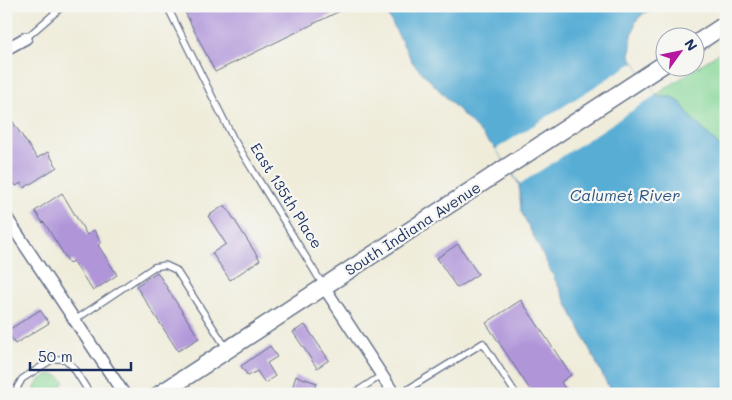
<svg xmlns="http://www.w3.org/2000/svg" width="732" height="400" viewBox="0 0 732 400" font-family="Mali,sans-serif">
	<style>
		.green { fill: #86d797; stroke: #50837a }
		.water { fill: #59add5; stroke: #3a6e9a }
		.pier { fill: #efecda }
		.building { fill: #b096d9 }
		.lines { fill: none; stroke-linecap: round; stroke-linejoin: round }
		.service-casing { stroke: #657189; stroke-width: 8 }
		.minor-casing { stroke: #657189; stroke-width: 14 }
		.secondary-casing { stroke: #657189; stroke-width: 19 }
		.service { stroke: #fff; stroke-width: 5.5 }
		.minor { stroke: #fff; stroke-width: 11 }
		.secondary { stroke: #fff; stroke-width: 16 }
		.labels { text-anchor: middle; stroke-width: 4.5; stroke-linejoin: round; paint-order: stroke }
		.street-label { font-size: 15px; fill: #1b2f5e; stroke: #f6f6f2 }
		.water-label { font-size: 16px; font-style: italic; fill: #2e5582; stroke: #f6f6f2 }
	</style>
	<rect width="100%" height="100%" fill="#f6f6f2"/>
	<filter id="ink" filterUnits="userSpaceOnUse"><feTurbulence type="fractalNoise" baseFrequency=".02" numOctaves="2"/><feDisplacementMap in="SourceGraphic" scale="10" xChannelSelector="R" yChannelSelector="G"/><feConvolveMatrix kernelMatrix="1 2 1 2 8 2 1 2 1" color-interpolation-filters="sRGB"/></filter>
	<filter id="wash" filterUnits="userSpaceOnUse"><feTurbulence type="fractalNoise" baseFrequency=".0096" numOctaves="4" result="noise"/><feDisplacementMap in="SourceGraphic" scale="20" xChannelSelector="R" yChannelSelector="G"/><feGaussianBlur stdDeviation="1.12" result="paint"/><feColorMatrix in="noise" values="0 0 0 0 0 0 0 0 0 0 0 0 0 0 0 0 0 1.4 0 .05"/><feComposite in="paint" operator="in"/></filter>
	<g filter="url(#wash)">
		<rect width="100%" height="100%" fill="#efecda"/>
		<path class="green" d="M726,48V153L691,117L680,102L672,97H663L656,95Z
			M47,375C55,374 59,375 65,382L61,385L66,394H58L54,389L46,394H34C35,383 39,381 47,375Z"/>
		<path class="water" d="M383,6H661L644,13L636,21L632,35L630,56L656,95L663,97H672L680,102L691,117L726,153V394H612L521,211L519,184L496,149L413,63Z"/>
		<path class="pier" d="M634,62L656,95L520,184L496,149Z"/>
		<g id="blocks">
			<path class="building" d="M182,6H350L215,72Z
				M6,112L37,158L48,152L57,167L24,188L21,183L16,186L6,170Z
				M62,193L87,235L94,230L101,243L98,245L117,275L93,291L73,261L69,263L44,222L43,223L35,211Z
				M225,205L260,260L230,280L212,253L226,244L208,216Z
				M458,244L478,274L457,288L437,258Z
				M157,272L199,338L178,351L136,286Z
				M521,300L571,375L561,382L568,394H533L486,323Z
				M40,310L49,323L15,344L7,331Z
				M305,325L329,360L317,368L293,332Z
				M270,346L277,357L267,363L275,376L265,383L257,371L248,376L241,366Z
				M296,376L317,383L313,394H297L291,392Z"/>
		</g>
	</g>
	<g filter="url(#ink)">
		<use href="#blocks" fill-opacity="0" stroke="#657189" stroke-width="1"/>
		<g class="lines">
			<g class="service-casing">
				<path id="service" d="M167,6L233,138L323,285
					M26,38L63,6
					M75,320L154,267L165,265L176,270L227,349
					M20,394L17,388L22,379L53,359H65L73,367L90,394
					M353,394L382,375
					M400,394L483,343L516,394"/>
			</g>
			<g class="minor-casing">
				<path id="minor" d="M6,49L26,38
					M6,217L124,394
					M324,287L394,394"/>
			</g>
			<g class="secondary-casing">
				<path id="secondary" d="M694,45L726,24
					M160,394L664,64"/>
			</g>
			<use href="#service" class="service"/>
			<use href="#minor" class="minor"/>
			<use href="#secondary" class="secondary"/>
		</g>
	</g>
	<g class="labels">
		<g class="street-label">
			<text transform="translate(286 196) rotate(58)" y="5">East 135th Place</text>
			<text transform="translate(413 229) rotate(-33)" y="5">South Indiana Avenue</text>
		</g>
		<g class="water-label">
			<text x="625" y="201">Calumet River</text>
		</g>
	</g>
	<rect width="732" height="400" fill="none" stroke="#f6f6f2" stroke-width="25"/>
	<g transform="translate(680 52) rotate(57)"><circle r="24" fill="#f6f6f2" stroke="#9ea6b7"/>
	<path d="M0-4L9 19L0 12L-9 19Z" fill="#b5179e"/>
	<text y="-8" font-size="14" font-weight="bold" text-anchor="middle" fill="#1b2f5e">N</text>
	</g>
	<path d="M30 362v8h101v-8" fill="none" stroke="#1b2f5e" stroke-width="2.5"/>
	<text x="38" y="362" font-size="15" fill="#1b2f5e" stroke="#f6f6f2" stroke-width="4" paint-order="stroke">50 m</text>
</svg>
